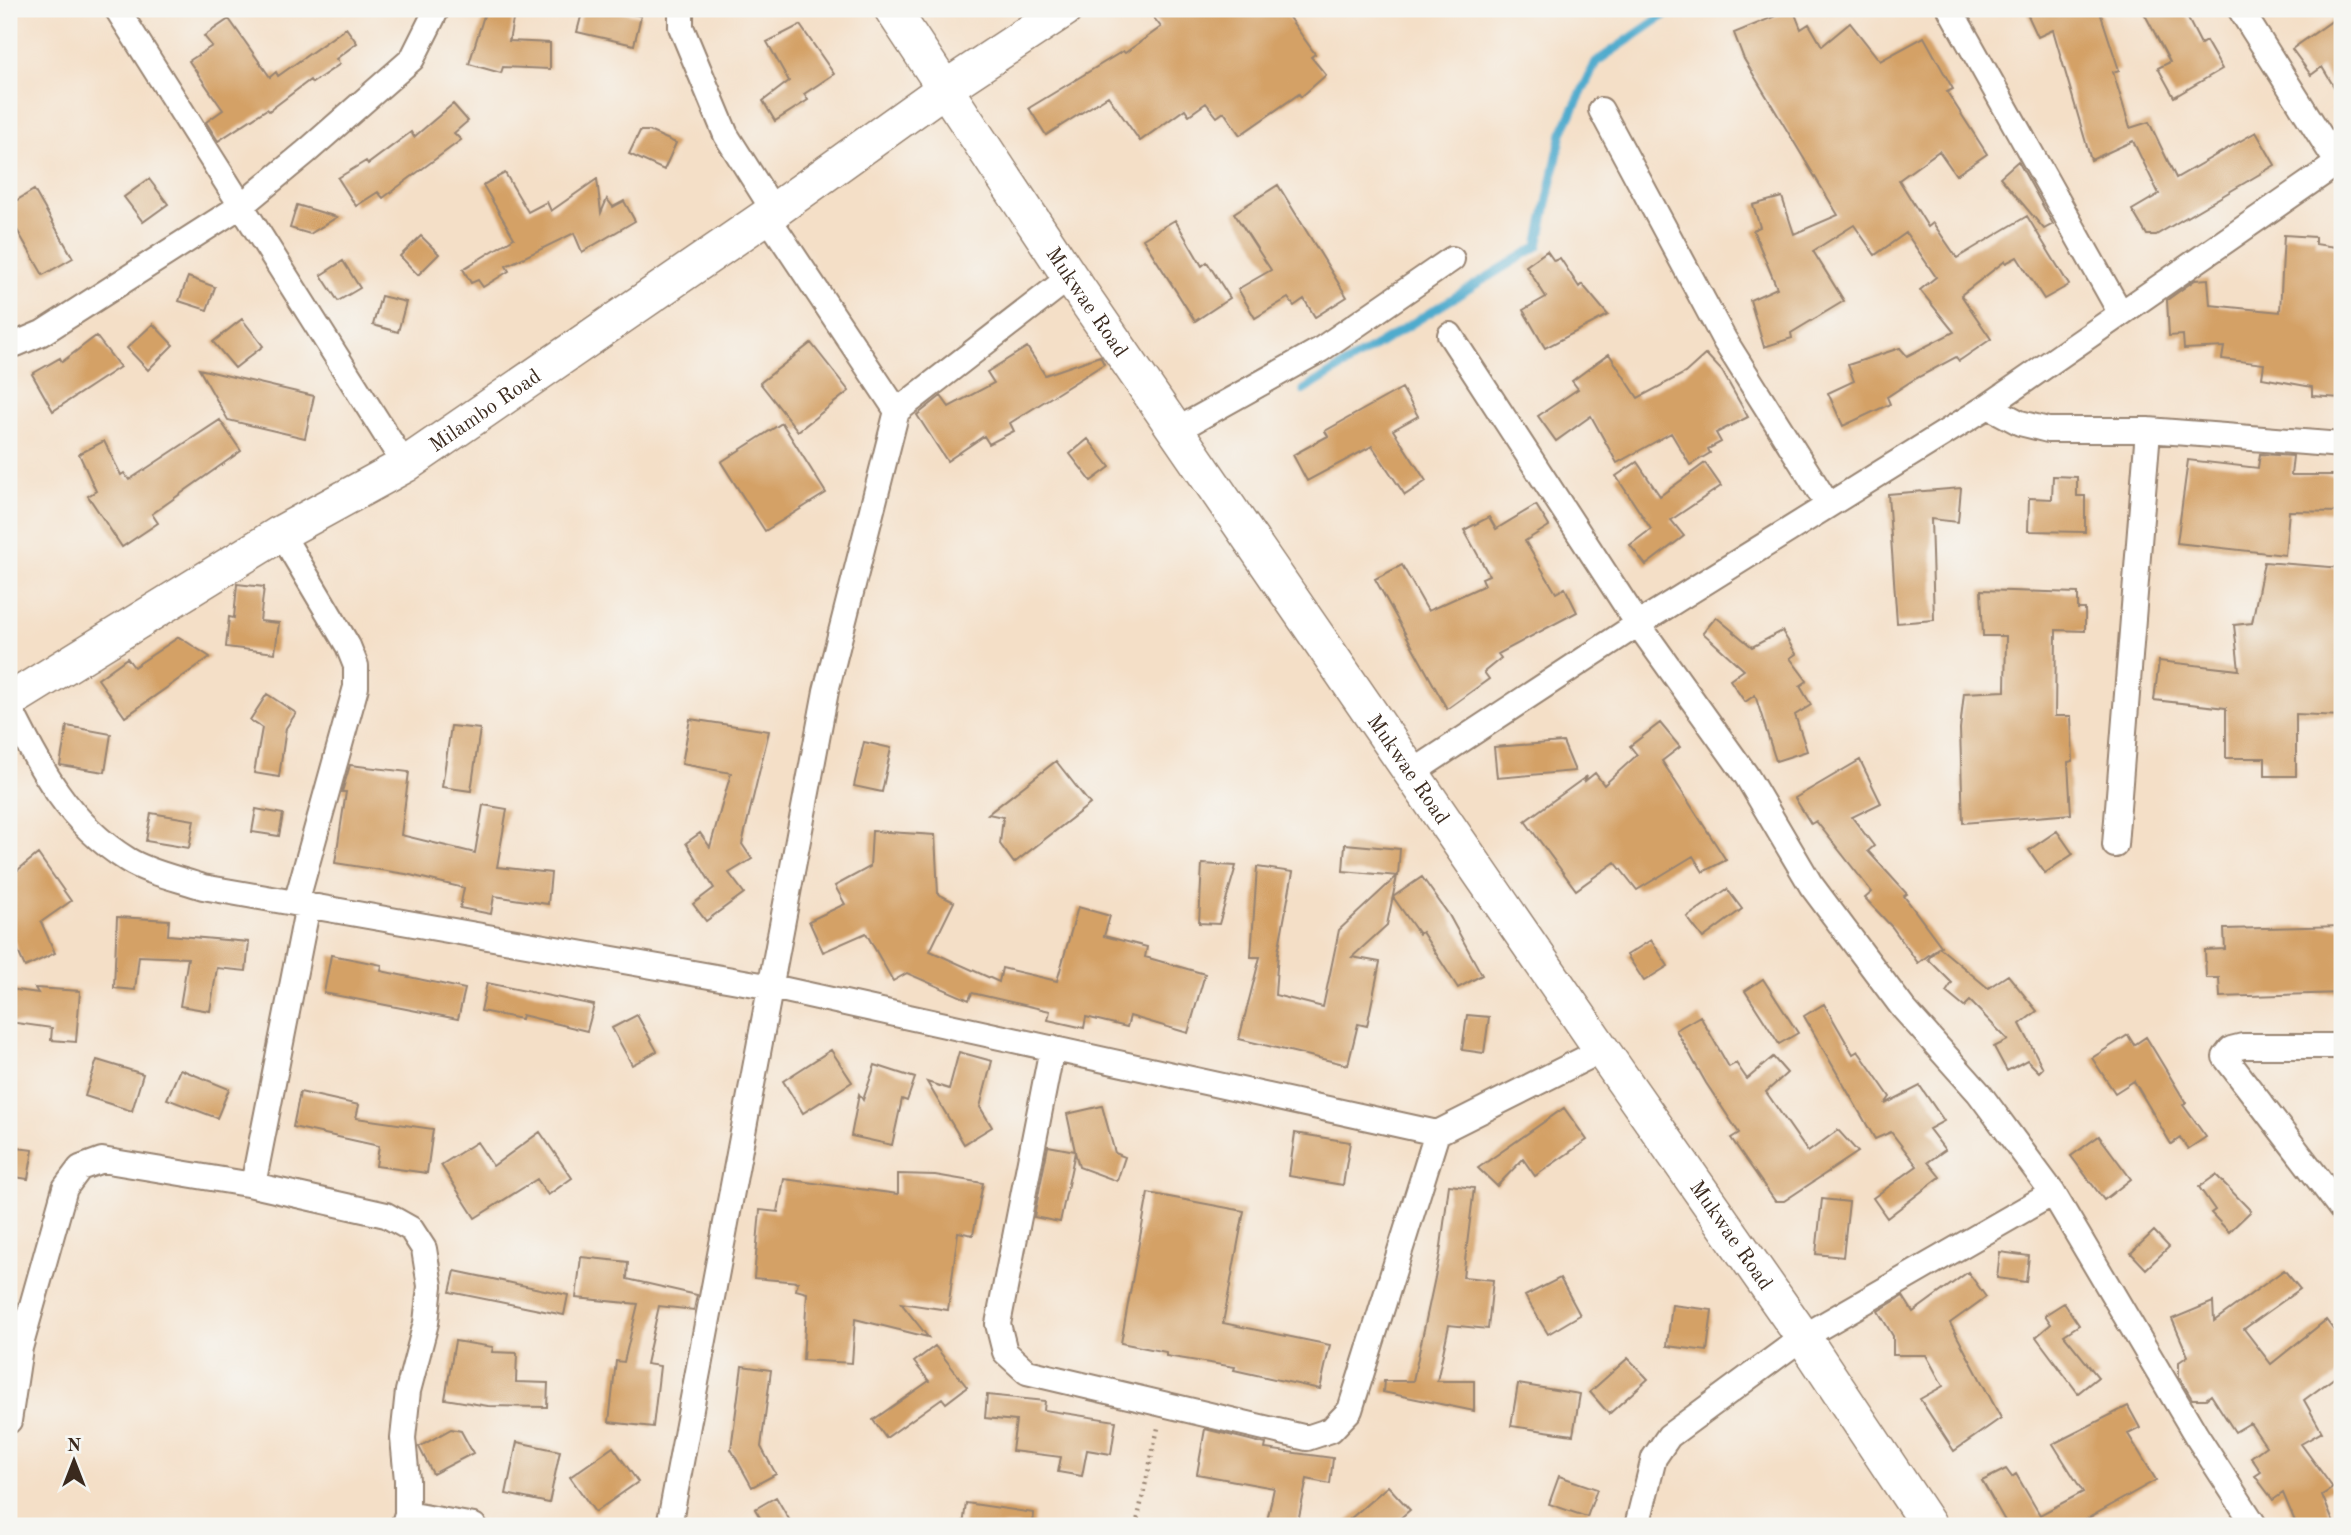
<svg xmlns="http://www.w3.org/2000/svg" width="2351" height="1535" viewBox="0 0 2351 1535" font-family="'Old Standard TT',serif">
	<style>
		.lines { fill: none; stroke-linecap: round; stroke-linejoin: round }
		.stream { stroke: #4fabcd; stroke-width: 9 }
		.building { fill: #d4a166 }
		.street-casing { stroke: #988472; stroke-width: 28 }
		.secondary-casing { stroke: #988472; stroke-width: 38 }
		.path { stroke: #988472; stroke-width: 4.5; stroke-dasharray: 2 5; stroke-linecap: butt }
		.street { stroke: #fff; stroke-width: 24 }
		.secondary { stroke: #fff; stroke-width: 35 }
		.labels { text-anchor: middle; stroke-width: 5; stroke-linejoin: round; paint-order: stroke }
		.street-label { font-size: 21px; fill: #3b2a1e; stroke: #f6f6f2 }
	</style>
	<rect width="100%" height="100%" fill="#f6f6f2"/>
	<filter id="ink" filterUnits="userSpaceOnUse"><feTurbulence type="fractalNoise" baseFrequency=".0143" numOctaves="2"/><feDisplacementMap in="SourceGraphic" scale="14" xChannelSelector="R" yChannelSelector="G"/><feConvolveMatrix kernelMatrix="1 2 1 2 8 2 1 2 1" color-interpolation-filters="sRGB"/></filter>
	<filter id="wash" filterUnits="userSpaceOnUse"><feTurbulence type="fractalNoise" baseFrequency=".00686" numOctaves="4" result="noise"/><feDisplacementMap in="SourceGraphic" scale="28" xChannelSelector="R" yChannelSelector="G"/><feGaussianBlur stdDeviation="1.57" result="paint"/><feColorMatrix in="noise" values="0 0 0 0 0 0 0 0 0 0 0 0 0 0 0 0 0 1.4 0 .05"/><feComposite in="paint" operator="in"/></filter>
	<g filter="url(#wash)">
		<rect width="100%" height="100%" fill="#f4dfc7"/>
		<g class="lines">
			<path class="stream" d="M1304,390L1538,246L1562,133L1596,62L1673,9"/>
		</g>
		<g id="blocks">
			<path class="building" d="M486,9H515L509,41L550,43V69L503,67L501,73L469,64Z
				M583,9H609L641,16L634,45L577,32Z
				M1147,9H1283L1315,54L1311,57L1326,75L1301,97L1299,94L1240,135L1224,112L1217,117L1206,103L1189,115L1185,109L1140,141L1108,96L1046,135L1029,108L1123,51L1125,53L1161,27Z
				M1793,9L1801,29L1809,24L1822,46L1850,23L1880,61L1924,37L1953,89L1947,92L1987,154L1956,175L1939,151L1899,180L1928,227L1933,223L1957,258L2027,216L2069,285L2044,299L2017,257L2006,263L2005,261L1961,295L1991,339L1959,361L1956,357L1913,380L1887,397L1890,404L1843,426L1828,393L1854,381L1848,365L1900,348L1907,356L1954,332L1920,290L1936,277L1906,233L1875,255L1854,225L1813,251L1844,301L1791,333L1792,338L1764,347L1750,300L1777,288L1753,230L1760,227L1753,205L1782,197L1794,234L1838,215L1744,59L1734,33Z
				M2025,9H2099L2119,70L2113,72L2130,128L2149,122L2176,178L2256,132L2275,165L2156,235H2147L2132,210L2159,194L2133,141L2091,160L2053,30L2038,37Z
				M2142,9H2183L2201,44L2206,41L2222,69L2174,97L2158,68L2170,62Z
				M2342,14V100L2322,67L2311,75L2292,49Z
				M229,19L270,77L276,72L278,76L346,28L357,43L336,59L340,64L312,83L310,80L269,111L267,109L218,141L206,122L223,110L189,61L212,46L204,36Z
				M800,25L834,74L804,94L808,100L775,121L763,101L789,81L767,42Z
				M453,104L468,121L454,133L461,140L383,198L378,192L356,206L338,178L366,161L368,164L411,132L414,137Z
				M640,131H649L676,143L664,170L629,154Z
				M2018,161L2053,224L2044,229L2000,177Z
				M505,173L528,212L547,202L551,211L597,179L601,213L607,199L613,207L624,201L635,221L582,252L574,233L506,266L509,271L483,287L478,280L471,283L463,269L514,238L483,185Z
				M149,179L168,204L143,222L124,197Z
				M1278,185L1347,297L1315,317L1304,299L1294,306L1288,298L1255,318L1238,289L1271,270L1234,213Z
				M34,190L73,258L43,275L9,216V205Z
				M297,205L337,217L310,234L290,228Z
				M1175,220L1202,266L1207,262L1230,298L1195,321L1143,239Z
				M2284,235L2315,237V244L2342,248V398L2312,396V387L2262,378L2264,364L2222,359L2224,347L2184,349L2183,335L2169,336L2167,300L2195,280L2208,279L2210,305L2280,312Z
				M421,236L439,254L418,275L400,256Z
				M1547,251L1554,261L1560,258L1579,287L1582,284L1608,315L1545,348L1523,310L1546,297L1526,266Z
				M343,261L360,288L338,301L321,275Z
				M188,277L215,287L207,310L179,301Z
				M381,296L406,302L398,332L373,325Z
				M242,319L263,346L235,368L213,342Z
				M153,324L173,345L148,370L127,348Z
				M96,336L120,367L53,411L32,374L60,358L62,362Z
				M811,343L849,391L798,431L760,383Z
				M1027,347L1045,375L1100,356L1104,364L1010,423L1014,431L989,444L984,436L947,461L917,415L941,396L949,407L994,383L987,372Z
				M1609,354L1638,398L1685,373L1706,354L1722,371L1748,417L1716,433L1721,442L1708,449L1710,453L1690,465L1671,433L1617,463L1591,416L1556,441L1538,416L1578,389L1572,381Z
				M199,369L314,396L305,438L228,420Z
				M1402,388L1418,416L1393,430L1426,481L1405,495L1372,446L1307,481L1293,455L1328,436L1325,431Z
				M220,420L241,451L152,514L158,523L122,547L88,496L96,491L79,454L104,441L121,475L124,473L129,480Z
				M782,423L826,493L765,531L721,462Z
				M1088,439L1110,467L1091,481L1070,454Z
				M2260,454L2293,456L2291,475H2342V512L2289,511L2285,555L2177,543L2188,460L2258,468Z
				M1637,462L1660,496L1705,463L1721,486L1671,520L1684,536L1646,565L1630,545L1651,529L1616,476Z
				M2053,476L2077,477V496H2085V532L2028,531L2029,498L2052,499Z
				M1961,488L1958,522L1931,519L1934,620L1897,623L1888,494Z
				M1536,505L1549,526L1525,541L1556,593L1565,588L1577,612L1498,654L1501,658L1484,672L1489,679L1447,709L1375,579L1402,565L1428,611L1485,585L1482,578L1489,575L1464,530L1489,517L1496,529Z
				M2264,562L2342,568V716L2296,714V776H2265V758H2226V708L2154,700L2159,661L2239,670L2234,625L2252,623Z
				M237,584L264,587L260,621L279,623L275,653L226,647L229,617L234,618Z
				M1981,590L2078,593V609H2085V631L2056,630L2055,716H2071L2073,761L2068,762L2071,814L1963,823L1960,729L1964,693L2005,691L2006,636H1983Z
				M1716,617L1752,647L1782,631L1796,654L1790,658L1807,681L1800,686L1811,705L1795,715L1807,751L1776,761L1755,695L1745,702L1730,680L1744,670L1703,633Z
				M179,637L210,657L125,717L98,679L127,658L134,667Z
				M267,694L296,713L286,728L279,777L254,773L262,728L250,720Z
				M690,719L769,731L742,844L752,859L729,873L744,893L706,921L693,904L714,888L686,843L700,833L710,847L731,773L682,764Z
				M1660,723L1680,747L1662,761L1726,860L1703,872L1693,856L1637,890L1615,862L1576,890L1525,821L1587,776L1584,782L1595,773L1604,785L1637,755L1630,746Z
				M67,726L111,734L105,772L60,765Z
				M451,726L480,729L471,791L442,787Z
				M864,742L891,748L882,792L854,786Z
				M1563,742L1575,771L1497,778L1494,747Z
				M1860,760L1881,803L1852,817L1874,846L1868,851L1907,894L1904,896L1941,946L1939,947L1988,988L2008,975L2037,1011L2020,1024L2043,1068L2039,1072L2027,1060L2007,1071L1994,1047L2008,1040L1970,1001L1964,1007L1946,992L1952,983L1928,959L1938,948L1918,963L1892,927L1865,898L1872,892L1816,821L1811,824L1795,798Z
				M1056,761L1090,804L1014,863L1000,844L1003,817L988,814Z
				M350,765L409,772L401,835L475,853L483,805L507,809L497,867L551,873L548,904L494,896L491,914L460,908L464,888L406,874L335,863L346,792H342Z
				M256,809L283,814L279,836L252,832Z
				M151,813L194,820L189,848L146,841Z
				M872,831L935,835L938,894L954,902L930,951L999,982L1002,968L1057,981L1078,907L1110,916L1104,936L1147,947L1145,957L1205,974L1188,1033L1130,1016L1127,1027L1086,1017L1084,1028L1048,1020L1050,1011L972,993L969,1000L907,973L893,981L866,933L823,952L809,921L845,904L835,886L870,867Z
				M2057,831L2073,854L2045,873L2029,850Z
				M1345,844L1400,849L1398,876L1343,871Z
				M38,854L71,901L41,922L55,953L25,967L9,931V877Z
				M1202,864L1236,866L1219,924L1199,923Z
				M1257,867L1293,872L1278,952L1275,995L1323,1007L1339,930L1397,876L1387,925L1352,957L1380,962L1367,1026L1358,1024L1348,1065L1239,1039L1260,957H1251Z
				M1422,877L1449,915L1482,975L1458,988L1422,932L1419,934L1393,897Z
				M1727,889L1742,909L1703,938L1687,917Z
				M117,917L169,920L168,935L249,942L246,971L217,968L210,1011L180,1006L188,958L139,956L135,990L114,988Z
				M2342,926V993L2220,997L2219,978H2206L2205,950L2225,949L2224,929Z
				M1651,940L1668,966L1644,981L1627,955Z
				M331,955L382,965L381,971L465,989L458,1019L324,993Z
				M1763,979L1798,1033L1779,1044L1745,991Z
				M487,983L594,1005L587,1031L522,1015L521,1019L481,1011Z
				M35,988L80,991L76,1042L51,1040L52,1028L9,1022V989L38,993Z
				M1824,1004L1853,1054L1858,1051L1890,1097L1885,1104L1920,1086L1944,1121L1929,1129L1945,1150L1928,1162L1940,1177L1887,1218L1873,1198L1917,1166L1891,1132L1875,1139L1804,1016Z
				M637,1015L657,1051L632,1065L612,1028Z
				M1467,1015L1489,1017L1484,1053L1462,1050Z
				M1700,1016L1729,1067L1736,1063L1747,1079L1773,1057L1787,1073L1766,1092L1808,1152L1838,1130L1858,1152L1784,1201H1775L1731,1138L1739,1133L1706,1083L1676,1030Z
				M2128,1035L2134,1045L2146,1037L2186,1103L2183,1105L2206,1137L2188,1149L2180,1138L2171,1144L2134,1081L2115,1093L2092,1058Z
				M831,1050L852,1082L803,1113L783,1081Z
				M959,1052L992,1061L980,1107L992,1127L964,1144L927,1082L949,1089Z
				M97,1060L143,1074L132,1111L85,1096Z
				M875,1065L915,1078L907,1101L902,1099L892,1145L851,1136L859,1094L863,1100Z
				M180,1069L229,1089L217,1118L167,1099Z
				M300,1092L359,1105L356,1118L433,1129L427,1173L376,1166L379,1146L293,1127Z
				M1102,1106L1115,1153L1125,1157L1117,1181L1079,1167L1075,1152L1060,1222L1034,1217L1048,1146L1075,1151L1067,1114Z
				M1564,1108L1587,1140L1535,1176L1523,1159L1497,1186L1478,1168Z
				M540,1132L572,1178L548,1195L537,1179L475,1218L441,1165L477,1142L493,1166Z
				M1295,1133L1350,1142L1343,1185L1289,1176Z
				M2099,1136L2131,1179L2104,1200L2071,1156Z
				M9,1147L33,1150L28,1179L9,1176Z
				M898,1174L935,1175L983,1183L973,1235L958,1232L948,1310L901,1303L928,1337L855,1319L852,1363L803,1360L807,1293L796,1290L798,1282L754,1278L760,1210L778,1212L784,1179L898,1194Z
				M2216,1175L2251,1211L2229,1232L2211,1213L2215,1210L2199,1187Z
				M1449,1185L1474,1188L1463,1277L1493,1280L1488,1329L1449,1325L1437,1381H1474V1411L1383,1392L1384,1381H1413L1440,1254Z
				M1148,1193L1244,1211L1223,1323L1330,1345L1320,1389L1234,1370L1235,1367L1166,1356V1352L1121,1343Z
				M1822,1199L1849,1202L1843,1257L1816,1254Z
				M2154,1231L2169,1247L2146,1269L2131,1253Z
				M2000,1252L2029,1256L2026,1282L1997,1278Z
				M581,1257L628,1262L627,1279L697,1295L694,1310L659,1306L646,1364L660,1366L653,1427L609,1422L616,1361L624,1362L638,1304L576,1298Z
				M2284,1270L2300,1289L2244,1329L2271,1364L2326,1320L2342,1341V1372L2304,1400L2322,1432L2301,1444L2333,1488L2322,1495L2335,1526H2297L2283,1493L2273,1500L2255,1476L2261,1472L2251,1457L2266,1446L2250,1423L2235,1432L2211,1395L2206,1399H2192L2179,1377V1362L2188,1356L2172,1319L2213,1302L2214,1321Z
				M455,1271L568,1295L564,1315L450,1292Z
				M1968,1272L1986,1297L1950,1323L2001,1418L1954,1451L1920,1399L1943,1386L1926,1355H1893V1336L1878,1311L1903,1296L1913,1312Z
				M1560,1278L1580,1315L1548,1334L1525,1296Z
				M2064,1303L2079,1325L2064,1335L2098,1377L2078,1393L2036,1337L2051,1324L2045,1315Z
				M1672,1305L1712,1310L1707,1351L1667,1346Z
				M455,1341L493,1347L492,1352L517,1353L516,1382L548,1383L547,1407L488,1406L445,1399Z
				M935,1346L967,1387L946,1403L942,1398L886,1438L873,1420L929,1381L914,1362Z
				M1628,1358L1648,1379L1609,1414L1590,1392Z
				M742,1366L771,1370L761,1447L776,1474L752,1487L731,1449Z
				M1518,1384L1580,1394L1573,1435L1511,1426Z
				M987,1395L1045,1401L1044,1410L1116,1421L1111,1454L1087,1450L1082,1476L1058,1472L1061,1457L1012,1451L1016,1421L985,1418Z
				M2128,1406L2140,1428L2128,1434L2156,1480L2074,1526H2008L1982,1481L2006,1469L2012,1477L2016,1474L2040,1515L2083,1492L2053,1444Z
				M451,1429L461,1431L473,1453L433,1474L419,1447Z
				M1205,1429L1266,1444L1265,1449L1333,1458L1330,1484L1307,1479L1297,1526H1266L1274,1488L1197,1474Z
				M517,1442L560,1451L549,1503L506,1494Z
				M613,1447L638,1482L595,1512L570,1477Z
				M1559,1476L1597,1489L1587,1517L1549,1504Z
				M1388,1486L1410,1510L1391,1526H1342Z
				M776,1497L793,1526H765L755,1509Z
				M966,1503L1034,1513L1033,1526H963Z"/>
		</g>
	</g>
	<g filter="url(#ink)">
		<use href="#blocks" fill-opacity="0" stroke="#988472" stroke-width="2"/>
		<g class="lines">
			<g class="street-casing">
				<path id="street" d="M117,9L405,465
					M681,9V27L726,135L774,211
					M1950,9L2120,312
					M2240,9L2342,170
					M1601,110L1725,341L1828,505
					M767,216L897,411
					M1450,335L1638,624L1746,775L1811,885L1903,1008L1979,1093L2053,1193L2196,1435L2255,1526
					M9,344H16L42,333L242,205L306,152L412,59L437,9
					M1988,406L2020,423L2048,430H2148L2342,445
					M1177,430L1320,350L1452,259
					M281,533L348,646L356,666V687L296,903
					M9,706C40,768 67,822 128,860C149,873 180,879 203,887L772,987L1437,1133L1602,1050
					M1413,772L1638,624L1988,406L2342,160
					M2115,845L2148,430
					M2342,1046H2243L2231,1049L2225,1057L2342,1210
					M1052,1048L998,1324L1005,1352L1027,1372L1307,1438L1331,1430L1350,1410L1437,1133
					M253,1185L308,905
					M9,1421L20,1348L65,1188L80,1168L102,1160L253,1185L386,1215L411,1229L424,1249L430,1286L426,1323L408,1391L403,1438L407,1480V1514L403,1526
					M407,1514L474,1526
					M669,1526L826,691L897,411L1070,277
					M1637,1526L1654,1458L1669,1436L1803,1337L2053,1193"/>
			</g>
			<g class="secondary-casing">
				<g id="secondary">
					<path id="s1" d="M892,9L1070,277L1602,1050L1803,1337L1929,1526"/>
					<path id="s2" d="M9,701L281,533L405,465L767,216L944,89L1065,9"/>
				</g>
			</g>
			<path class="path" d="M1136,1526L1158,1428"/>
			<use href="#street" class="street"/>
			<use href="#secondary" class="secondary"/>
		</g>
	</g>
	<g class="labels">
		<g class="street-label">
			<text dy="7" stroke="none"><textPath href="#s1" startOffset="352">Mukwae Road</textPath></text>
			<text dy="7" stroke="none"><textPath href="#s2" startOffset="558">Milambo Road</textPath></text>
			<text dy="7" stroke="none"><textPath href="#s1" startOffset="919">Mukwae Road</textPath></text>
			<text dy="7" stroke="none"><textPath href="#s1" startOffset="1486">Mukwae Road</textPath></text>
		</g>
	</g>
	<rect width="2351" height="1535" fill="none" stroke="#f6f6f2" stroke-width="35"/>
	<g transform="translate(74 1461)" stroke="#f6f6f2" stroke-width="5" paint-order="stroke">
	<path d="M0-5L12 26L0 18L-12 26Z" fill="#3b2a1e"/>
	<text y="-10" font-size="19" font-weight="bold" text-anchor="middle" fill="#3b2a1e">N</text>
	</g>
</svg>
